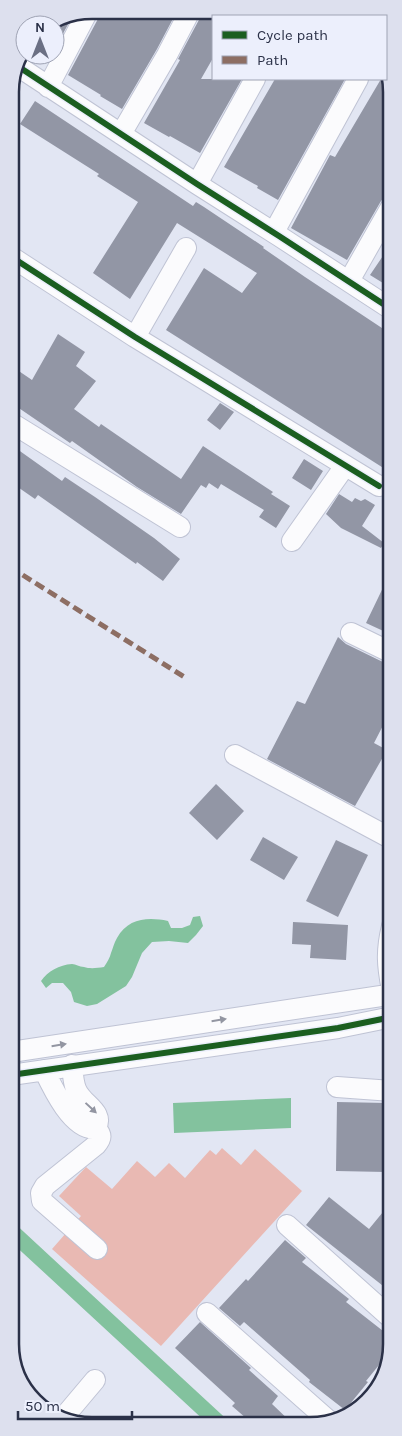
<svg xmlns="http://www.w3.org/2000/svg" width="402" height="1436" viewBox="0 0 402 1436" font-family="Karla,sans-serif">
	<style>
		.green { fill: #e9b9b3 }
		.water { fill: #83c29e }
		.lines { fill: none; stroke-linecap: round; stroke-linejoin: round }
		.canal { stroke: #83c29e; stroke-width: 16 }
		.building { fill: #9296a5 }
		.minor-casing { stroke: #bfc3d4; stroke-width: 22 }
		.minor { stroke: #fbfbfd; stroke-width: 20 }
		.quiet { stroke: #8d6e63; stroke-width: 5; stroke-dasharray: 10 5; stroke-linecap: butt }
		.cycleway-casing { stroke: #eceffc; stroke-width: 9 }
		.cycleway { stroke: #1b5e20; stroke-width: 6 }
		.oneway { fill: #9396a2 }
		.rim { fill: none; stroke: #2b3148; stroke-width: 2.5 }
	</style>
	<rect width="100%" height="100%" fill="#e2e6f3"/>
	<path class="green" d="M222,1148L241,1165L255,1149L302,1191L161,1346L52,1249L81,1216L59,1196L86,1167L112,1189L137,1161L155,1177L169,1163L185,1178L210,1150L216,1155Z"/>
	<path class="water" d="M200,916L203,926L196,935L188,943L169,941L152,942L142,953L132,977L126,986L97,1004L87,1006L74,1002L71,992L63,983H52L46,988L41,981C48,971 59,965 72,964C76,964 79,967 84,967C90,969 97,968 104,967C107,962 110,958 111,953C113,948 114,943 117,938C128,918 148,917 168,921L171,928H182L190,925L193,917Z
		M291,1098V1128L174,1133L173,1103Z"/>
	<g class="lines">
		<path class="canal" d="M11,1231L221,1425"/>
	</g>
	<path class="building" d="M100,10L177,11L157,49L122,109L100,96L101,95L68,75L99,17Z
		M202,11H213V58L201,79H242L200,153L170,136L169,137L144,123L180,60L178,59L201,16Z
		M71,19L55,48V25Z
		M275,79H345L278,200L257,188L258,186L224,167Z
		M381,79H390L391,81V193L390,195L385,197L381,201L347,260L291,228L330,155L335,157Z
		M35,101L193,206L196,202L204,207L264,247L263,248L305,277L391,334V459L385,469L166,330L204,268L242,293L257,273L177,223L130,299L93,273L138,202L97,176L99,174L20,124Z
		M391,244V288L370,275Z
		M58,334L85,352L76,366L96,381L74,409L99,427L101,424L181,479L203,446L273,492L271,494L290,506L276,528L259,517L264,510L221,484L218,489L209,483L206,488L201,485L181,514L137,487L72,441L70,443L10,402V365L32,380Z
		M220,403L234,412L220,430L207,420Z
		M10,444L62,481L65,477L95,497L154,538L180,559L163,581L137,562L136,564L38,495L35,499L12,483L10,481Z
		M304,459L323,471L311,490L292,478Z
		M339,494L352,502L355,498L361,501L365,499L375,505L362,526L384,543L381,548L341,528L326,514Z
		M391,571L392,633V635L366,623Z
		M338,637L346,644L387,664L392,665V708L374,743L387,750L355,806L267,759L297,701L305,704Z
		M216,784L244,811L217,840L189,813Z
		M263,837L298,857L284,880L250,860Z
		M336,840L368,855L338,917L306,901Z
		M293,922L348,925L346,960L310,958L311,945L292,944Z
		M337,1102L387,1103L386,1172L336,1171Z
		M329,1197L369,1229L392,1201V1293L306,1225Z
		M285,1240L306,1258L302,1262L349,1299L346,1302L392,1338V1349L366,1381L368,1382L345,1410L309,1382L310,1380L244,1322L240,1326L219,1308L246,1279L248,1281Z
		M200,1322L251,1368L249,1370L278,1396L272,1404L294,1425H254L232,1406L235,1403L175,1348Z"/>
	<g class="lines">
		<g class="minor-casing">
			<path id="minor" d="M19,67L197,184L279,236L391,309
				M48,87L88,11
				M121,134L167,55L190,11
				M197,184L255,79
				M274,232L358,79
				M10,256L135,337L379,486
				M349,281L391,207
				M135,337L186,248
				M10,422L180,527
				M292,541L345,466
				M351,633L392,653
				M235,755L392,839
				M392,926C386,951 387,965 392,990
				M11,1052L381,996L392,995
				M44,1070C52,1087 73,1132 96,1128C105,1111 82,1105 76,1089C73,1082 73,1073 72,1065
				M11,1075L338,1028L392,1017
				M337,1087L392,1091
				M96,1128C102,1135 102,1138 96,1145L45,1186L41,1193L42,1201L97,1249
				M287,1225L392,1319
				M207,1313L329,1421
				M63,1418L95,1380"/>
		</g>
		<use href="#minor" class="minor"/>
		<path class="quiet" d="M10,567L186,678"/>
		<g class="cycleway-casing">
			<path id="cycleway" d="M19,67L197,184L279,236L391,309
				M10,256L135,337L379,486
				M11,1075L338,1028L392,1017"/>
		</g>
		<use href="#cycleway" class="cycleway"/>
	</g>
	<defs><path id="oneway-solid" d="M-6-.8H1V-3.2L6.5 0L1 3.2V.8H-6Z" transform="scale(1.25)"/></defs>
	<g class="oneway">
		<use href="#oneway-solid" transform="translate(219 1020) rotate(-9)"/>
		<use href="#oneway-solid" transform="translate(59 1045) rotate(-9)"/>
		<use href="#oneway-solid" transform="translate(91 1108) rotate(43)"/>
	</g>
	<path d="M0 0H402V1436H0ZM92 19H310A73 73 0 0 1 383 92V1344A73 73 0 0 1 310 1417H92A73 73 0 0 1 19 1344V92A73 73 0 0 1 92 19Z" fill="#dde0ee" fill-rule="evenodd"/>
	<path class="rim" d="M92 19H310A73 73 0 0 1 383 92V1344A73 73 0 0 1 310 1417H92A73 73 0 0 1 19 1344V92A73 73 0 0 1 92 19Z"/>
	<rect x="212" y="15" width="175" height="65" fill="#eceffc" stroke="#9fa3b4"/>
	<rect x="222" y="31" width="25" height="8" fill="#1b5e20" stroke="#9fa3b4"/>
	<text x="257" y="40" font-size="15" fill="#2b3148">Cycle path</text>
	<rect x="222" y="56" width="25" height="8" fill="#8d6e63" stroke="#9fa3b4"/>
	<text x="257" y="65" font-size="15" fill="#2b3148">Path</text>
	<g transform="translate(40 40)"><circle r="24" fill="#eceffc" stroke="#9fa3b4"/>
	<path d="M0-4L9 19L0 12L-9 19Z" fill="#6b7084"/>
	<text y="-8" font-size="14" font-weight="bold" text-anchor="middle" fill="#2b3148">N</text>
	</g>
	<path d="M18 1411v8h114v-8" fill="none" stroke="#2b3148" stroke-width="2.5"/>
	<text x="25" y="1411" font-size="15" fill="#2b3148" stroke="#eceffc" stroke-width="4" paint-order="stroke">50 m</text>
</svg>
